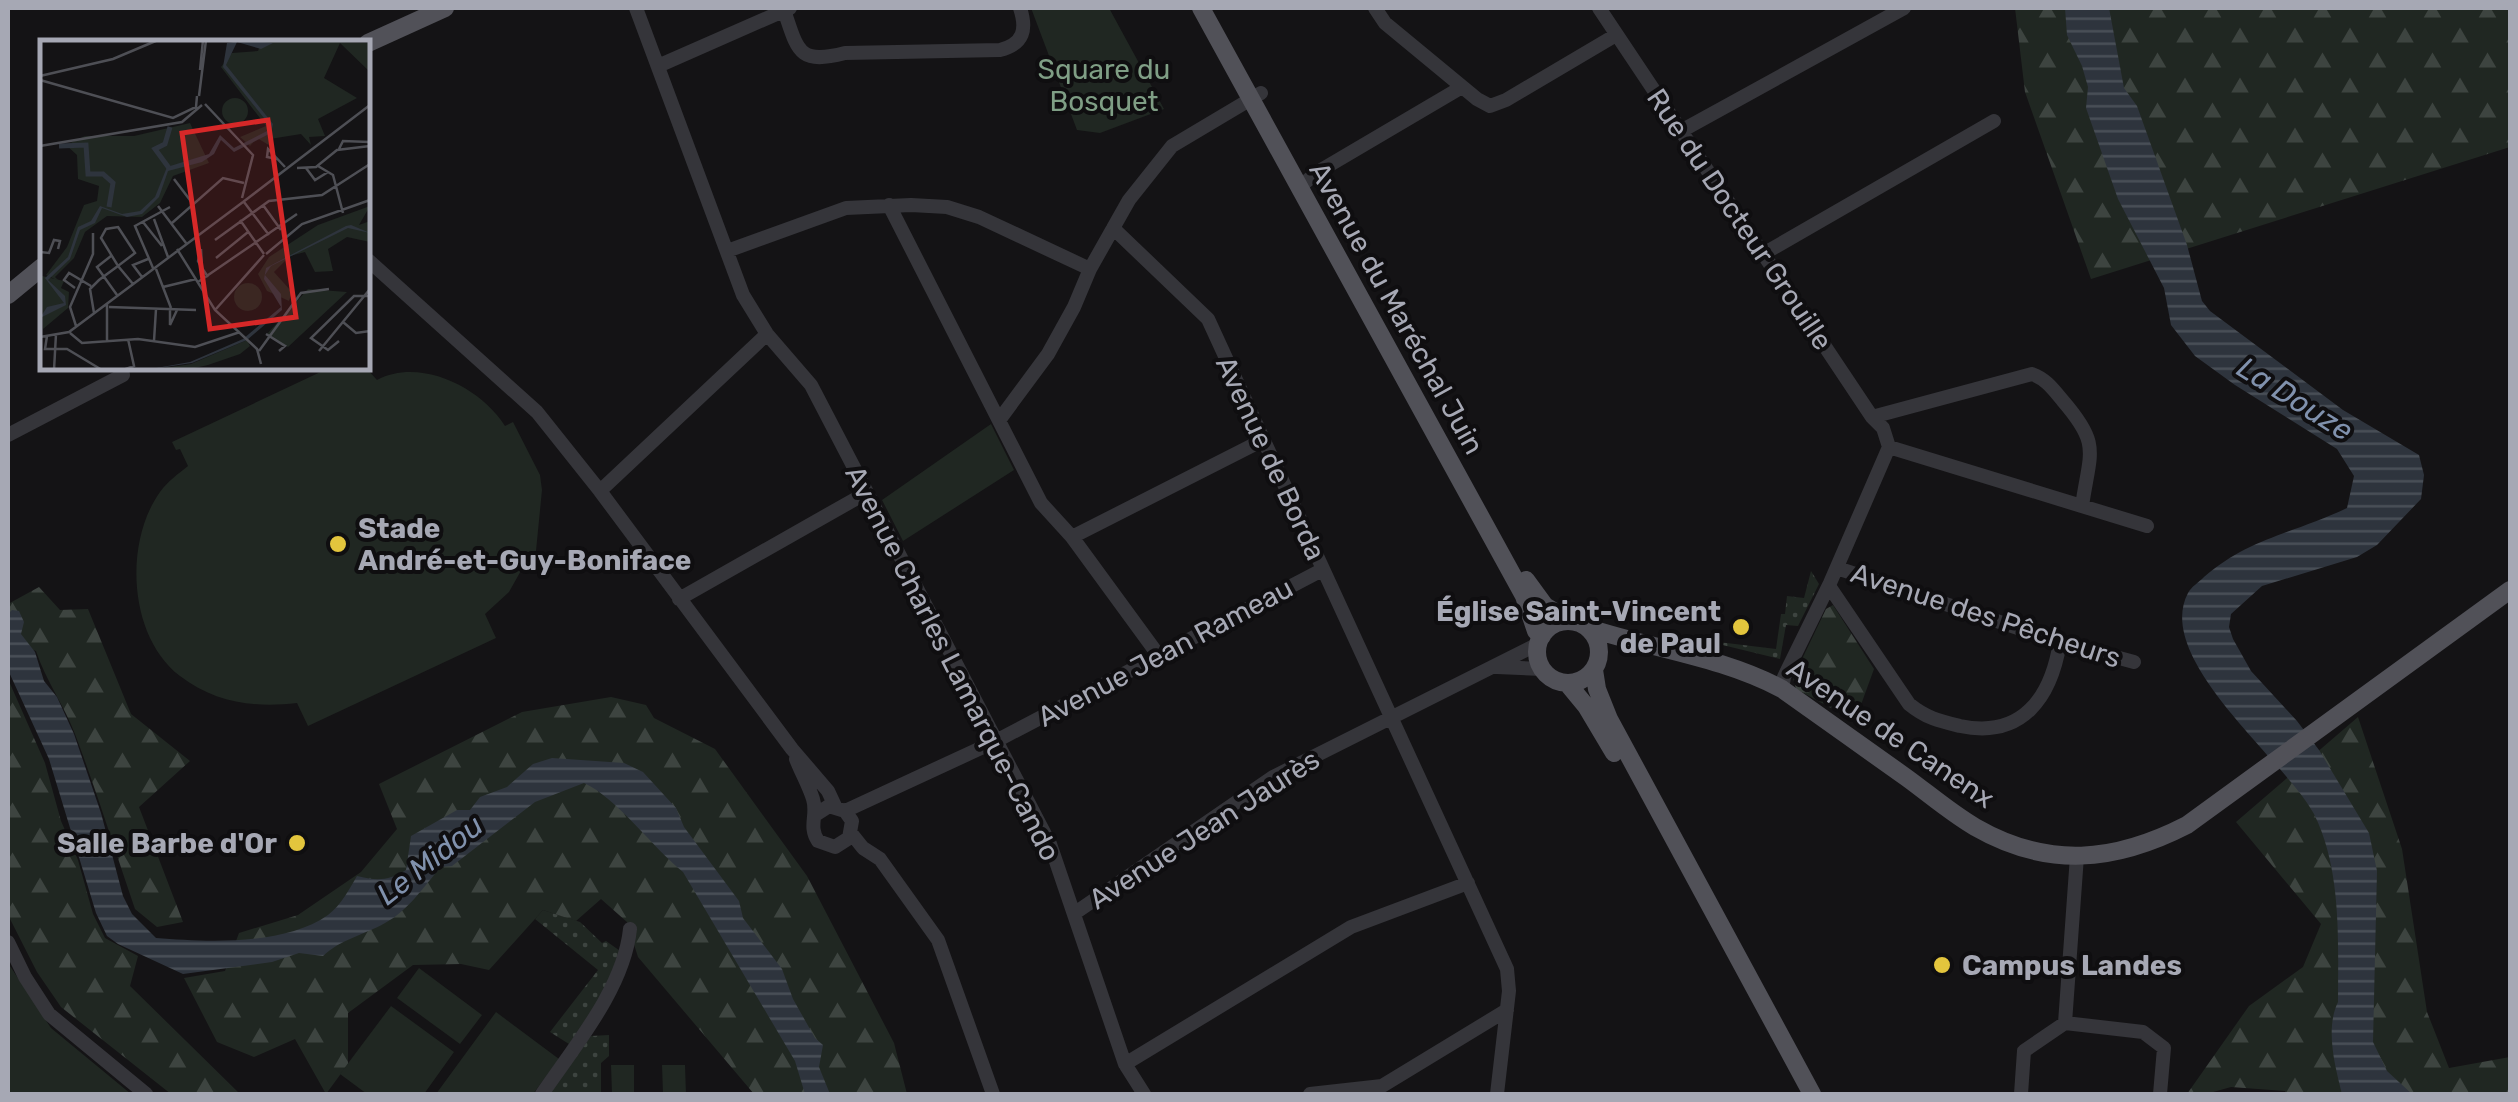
<svg xmlns="http://www.w3.org/2000/svg" width="2518" height="1102" viewBox="0 0 2518 1102" font-family="Rubik,sans-serif">
	<style>
		.grass { fill: url(#grass-dots) }
		.forest { fill: url(#forest-firs) }
		.green { fill: #202722 }
		.water { fill: url(#water-rules) }
		.lines { fill: none; stroke-linecap: round; stroke-linejoin: round }
		.minor { stroke: #35353a; stroke-width: 14 }
		.major { stroke: #515158; stroke-width: 18 }
		.poi-dot { fill: #e3c53d; stroke: #0f0e10; stroke-width: 4 }
		.labels { text-anchor: middle; stroke-width: 8; stroke-linejoin: round; paint-order: stroke }
		.park-label { font-size: 28px; fill: #7f9e85; stroke: #0f0e10 }
		.street-label { font-size: 28px; fill: #a6a8b4; stroke: #0f0e10 }
		.poi-label { font-size: 28px; font-weight: bold; fill: #a6a8b4; stroke: #0f0e10; text-anchor: start }
		.water-label { font-size: 30px; font-style: italic; fill: #8091ad; stroke: #0f0e10 }
		.inset-river { fill: none; stroke: #2e343d; stroke-width: 5 }
		.inset-road { fill: none; stroke: #4e4f55; stroke-width: 2.5 }
		.view { fill: #d62828; fill-opacity: 0.15; stroke: #d62828; stroke-width: 5 }
		.inset-edge { fill: none; stroke: #a6a8b4; stroke-width: 5 }
	</style>
	<defs>
		<pattern id="grass-dots" width="8" height="8" patternUnits="userSpaceOnUse" patternTransform="scale(2.5)"><rect width="8" height="8" fill="#202722"/><path d="M2 2h.1M6 6h.1" fill="none" stroke="#3d4440" stroke-width="1.8" stroke-linecap="round"/></pattern>
		<pattern id="forest-firs" width="22" height="20" patternUnits="userSpaceOnUse" patternTransform="scale(2.5)"><rect width="22" height="20" fill="#202722"/><path d="M5 1l3.5 6h-7zM16 11l3.5 6h-7z" fill="#3d4440"/></pattern>
		<pattern id="water-rules" width="6" height="5" patternUnits="userSpaceOnUse" patternTransform="scale(2.5)"><rect width="6" height="5" fill="#2e343d"/><path d="M0 2.5h6" fill="none" stroke="#494f57"/></pattern>
	</defs>
	<rect width="100%" height="100%" fill="#141315"/>
	<path class="grass" d="M1811,571L1819,584L1798,626L1786,625L1780,659L1702,640L1776,649L1781,614H1785L1787,596L1804,598Z
		M543,910L580,922L602,943L606,941L623,953L587,1021L569,1044L550,1032L598,970L535,919Z
		M609,1035V1056L601,1063V1094H547L591,1036Z"/>
	<path class="forest" d="M2015,8H2510V147L2091,279L2025,92Z
		M39,587L60,610L88,609L131,714L190,761L139,807L183,922L157,927L135,909C115,851 97,792 75,734C64,705 46,681 36,651L23,646L8,630V604Z
		M1833,605L1874,669L1855,721L1796,689L1793,678L1826,609Z
		M8,679L45,763L61,821L78,860L93,914L105,938L138,956L130,986L240,1094H171L61,1007L37,972L8,915Z
		M611,697L646,705L654,718L715,749L807,876L894,1043L907,1094H754L638,957L627,922L601,899L576,921L543,910L489,970L461,964L413,965L348,1013V1064L326,1094L295,1039L254,1057L217,1042L184,978L225,971L239,933L298,915L361,872L397,829L379,784L522,712Z
		M2358,717L2402,849L2427,1012L2449,1068L2510,1057V1094H2286L2285,1091L2231,1087L2206,1094H2187L2249,1006L2303,967L2321,924L2236,822Z"/>
	<path class="green" d="M1031,8H1109L1164,109L1100,133L1077,130Z
		M329,368H366L377,380C421,357 481,388 505,426L513,422L540,475L542,490L536,551H532L509,592L485,614L496,638L308,726L297,703C255,708 215,703 180,676C128,636 124,542 160,492C168,481 178,474 188,466L180,449L176,450L172,442Z
		M991,424L1014,470L903,541L882,500Z
		M8,963L51,1028L131,1094H8Z
		M419,968L482,1015L460,1044L397,998Z
		M391,1006L454,1052L424,1094H367L340,1074Z
		M496,1012L559,1059L533,1094H436Z
		M611,1065H634V1094H612Z
		M662,1065H685L686,1094H663Z"/>
	<path class="water" d="M2065,8H2109L2124,88L2137,106L2187,245L2202,301L2210,311L2343,410L2419,455L2424,475L2421,499L2377,545L2357,557L2262,586L2231,614L2229,627L2233,639L2251,671L2297,721L2319,750L2369,833L2377,871L2373,1042L2387,1071L2412,1094H2342C2335,1066 2325,1029 2338,1002C2338,941 2342,870 2314,814C2285,760 2153,659 2188,593C2191,587 2199,582 2204,577C2249,538 2295,533 2347,508L2354,476L2337,449L2235,385L2195,356L2171,325L2164,288L2118,199L2086,108L2088,87L2082,66L2067,35Z
		M12,610L19,611L24,622L21,634L35,652L44,681L57,697L74,734L101,813L123,896L132,914L156,938C207,942 284,946 328,915C341,905 349,890 357,876C376,881 389,881 406,870L411,836L457,810H470L480,797L507,787L533,764L552,758L624,763L643,772L676,808L684,827L739,901L743,918L782,969L793,999L815,1038L823,1045L819,1067L830,1094H805L795,1061L683,872C652,847 617,798 584,783L535,802L452,866L441,867C424,886 408,911 385,923C364,935 341,939 323,956L299,953L272,962L183,974L118,944L107,936L96,913L49,759L8,670V614Z"/>
	<g class="lines">
		<path class="minor" d="M636,8L743,295L767,334L811,385L1050,844L1125,1064L1144,1094
			M1375,8L1385,23L1477,99L1490,106L1506,100L1616,35
			M1599,8L1872,417L1883,428L1889,447L1830,583L1784,677L1782,689
			M784,10C798,51 798,65 845,53L1000,50C1024,44 1027,29 1020,8
			M658,66L790,8
			M1681,131L1904,8
			M1300,187L1316,173L1462,87
			M889,205L1041,503L1072,537L1159,656
			M1113,228L1208,319L1507,969L1509,991L1497,1094
			M727,251L846,208L911,205L947,207L979,217L1090,269
			M1763,254L1994,121
			M368,260L537,412L600,491L792,749L828,791L835,806
			M1872,417L2032,374C2046,379 2053,389 2063,401C2101,445 2090,451 2082,506
			M1000,419L1048,354L1074,307L1090,269L1129,200L1172,146L1261,93
			M8,435L123,375L121,369
			M1889,447L2147,526
			M600,491L767,334
			M1072,537L1263,440
			M1837,568L2060,642L2134,662
			M1829,586L1909,704C1926,718 1939,721 1960,726C2022,739 2051,698 2060,642
			M679,599L866,493
			M1497,667L1542,669
			M796,759C801,772 809,786 813,799C818,815 808,826 818,841L835,847L849,838L852,821L845,811L829,806L815,815
			M845,811L996,741L1322,570
			M851,833L863,848L880,859L938,940L993,1094
			M1075,913L1273,777L1538,644
			M8,942L25,977L49,1014L146,1094
			M2065,1023L2077,856
			M1125,1064L1351,927L1468,883
			M542,1094C574,1047 624,988 630,929
			M1310,1094L1382,1086L1507,1010
			M2021,1094L2024,1051L2065,1023L2143,1032L2164,1048L2160,1094"/>
		<path class="major" d="M1201,8L1524,596L1536,631L1542,636
			M368,43L445,8
			M8,295L42,267
			M1526,580L1545,606L1568,620
			M1537 652a31 31 0 1 1 62 0a31 31 0 1 1-62 0Z
			M1589,628C1653,649 1722,657 1782,689C1824,719 1865,748 1907,778C1929,794 1951,813 1975,827C2048,869 2115,862 2187,825L2510,590
			M1594,670L1597,689L1609,719L1812,1094
			M1567,683L1586,706L1614,753"/>
	</g>
	<g class="poi-dot">
		<circle cx="338" cy="544" r="10"/>
		<circle cx="1741" cy="627" r="10"/>
		<circle cx="297" cy="843" r="10"/>
		<circle cx="1942" cy="965" r="10"/>
	</g>
	<g class="labels">
		<g class="park-label">
			<text x="1104" y="79">Square du<tspan x="1104" dy="32">Bosquet</tspan></text>
		</g>
		<g class="street-label">
			<text transform="translate(1740 219) rotate(56)" y="10">Rue du Docteur Grouille</text>
			<text transform="translate(1397 308) rotate(61)" y="10">Avenue du Maréchal Juin</text>
			<text transform="translate(1271 458) rotate(65)" y="10">Avenue de Borda</text>
			<text transform="translate(1986 615) rotate(18)" y="10">Avenue des Pêcheurs</text>
			<text transform="translate(1165 652) rotate(-28)" y="10">Avenue Jean Rameau</text>
			<text transform="translate(953 663) rotate(63)" y="10">Avenue Charles Lamarque-Cando</text>
			<text transform="translate(1891 733) rotate(34)" y="10">Avenue de Canenx</text>
			<text transform="translate(1204 829) rotate(-33)" y="10">Avenue Jean Jaurès</text>
		</g>
		<g class="poi-label">
			<text x="358" y="538">Stade<tspan x="358" dy="32">André-et-Guy-Boniface</tspan></text>
			<text x="1721" y="621" text-anchor="end">Église Saint-Vincent<tspan x="1721" dy="32">de Paul</tspan></text>
			<text x="277" y="853" text-anchor="end">Salle Barbe d'Or</text>
			<text x="1962" y="975">Campus Landes</text>
		</g>
		<g class="water-label">
			<text transform="translate(2295 399) rotate(32)" y="10">La Douze</text>
			<text transform="translate(430 860) rotate(-38)" y="10">Le Midou</text>
		</g>
	</g>
	<g transform="translate(40 40)">
		<rect width="330" height="330" fill="#141315"/>
		<path d="M222,0L330,3V32L300,3L284,38L317,58L278,79L285,96L269,97L271,105L261,94L230,99L232,107L217,98L210,106L200,97L226,86L181,27L192,13L218,11ZM150,83L169,123L133,136L120,163L102,177L67,176L45,192L34,218L15,237L19,241L6,235L27,207L44,165L57,161L59,146L38,139L37,115L26,105L45,96H94ZM330,166L319,185L330,181V202L307,197L288,209L293,231L275,232L265,212L250,216L234,232L252,252L249,261L227,251L218,234L229,217L278,185ZM207,300L210,306L200,314L168,325L146,330H111L151,324Z" fill="#202722"/>
		<path d="M182 71a13 13 0 1 1 26 0a13 13 0 1 1-26 0Z" fill="#202722"/>
		<path d="M2,236L24,241L21,248L29,252L28,268L3,289ZM194 257a14 14 0 1 1 28 0a14 14 0 1 1-28 0ZM268,249L307,252L248,307L227,294Z" fill="#202722"/>
		<path d="M206,0L233,3L221,9L197,2L186,25L233,84L231,93L194,112L181,100L174,114L162,122L128,131L119,157L102,174L87,177L62,168L55,183L40,190L30,219L8,240L25,256L26,265L0,278L7,267L24,263L5,238L28,217L38,187L51,181L60,166L82,174L100,171L115,157L127,127L169,114L180,95L194,108L227,91L228,83L183,27L187,3ZM306,186L311,185L330,193L308,188L231,226L225,235L241,254L242,270L207,300L152,323L105,330L150,322L203,299L241,267L224,239L226,228Z" fill="#2e343d"/>
		<path class="inset-river" d="M19,106L46,105L48,134H63L73,143L69,167M129,128L115,109L125,104L130,87"/>
		<path class="inset-road" d="M160,30L163,0M0,36L73,19L118,0M0,40L133,78L156,67L157,56M159,56L166,0M165,64L213,115L202,158M0,106L142,82L162,65M299,109L303,101L330,102M237,119L227,117L228,109L245,127M278,126L293,135L303,173M257,128L276,127L297,110L330,106M266,128L275,140L288,132M134,139L153,164M203,162L330,65M204,162L229,195M223,165L241,190M118,166L146,203M114,179L128,217M200,180L224,214M103,182L122,206M132,183L183,138L204,143M78,187L95,213L78,226L61,198L66,189ZM175,200L229,161L282,155L330,124M137,209L175,270L217,309L221,324M0,212L9,213L14,200L20,201L18,209M226,214L262,184L330,160M71,216L57,227L77,255M176,218L208,192M113,228L95,186L130,167M162,228L161,209L158,221L159,223L162,228L168,237M116,229L131,268M102,237L93,225L108,219M158,242L257,174M123,247L156,239M35,248L24,240L29,233L51,246M67,264V301M69,267L156,270M130,268V285L137,270M176,269L224,215M54,273L50,249L59,240L78,226L93,244M303,282L316,293L330,291M36,286L30,267L53,214V193M30,293L42,303L98,299L155,307L200,292M226,294L245,306L239,311M7,296L5,309H27L62,330M0,297L29,292L203,162M114,301L116,269M299,301L288,310L271,298L314,256H330M219,311L261,253L289,249M279,311L330,249M14,330L16,294M83,330L94,326L88,299"/>
		<path class="view" d="M228,80L256,277L170,289L142,93Z"/>
		<rect width="330" height="330" class="inset-edge"/>
	</g>
	<rect width="2518" height="1102" fill="none" stroke="#a6a8b4" stroke-width="20"/>
</svg>
